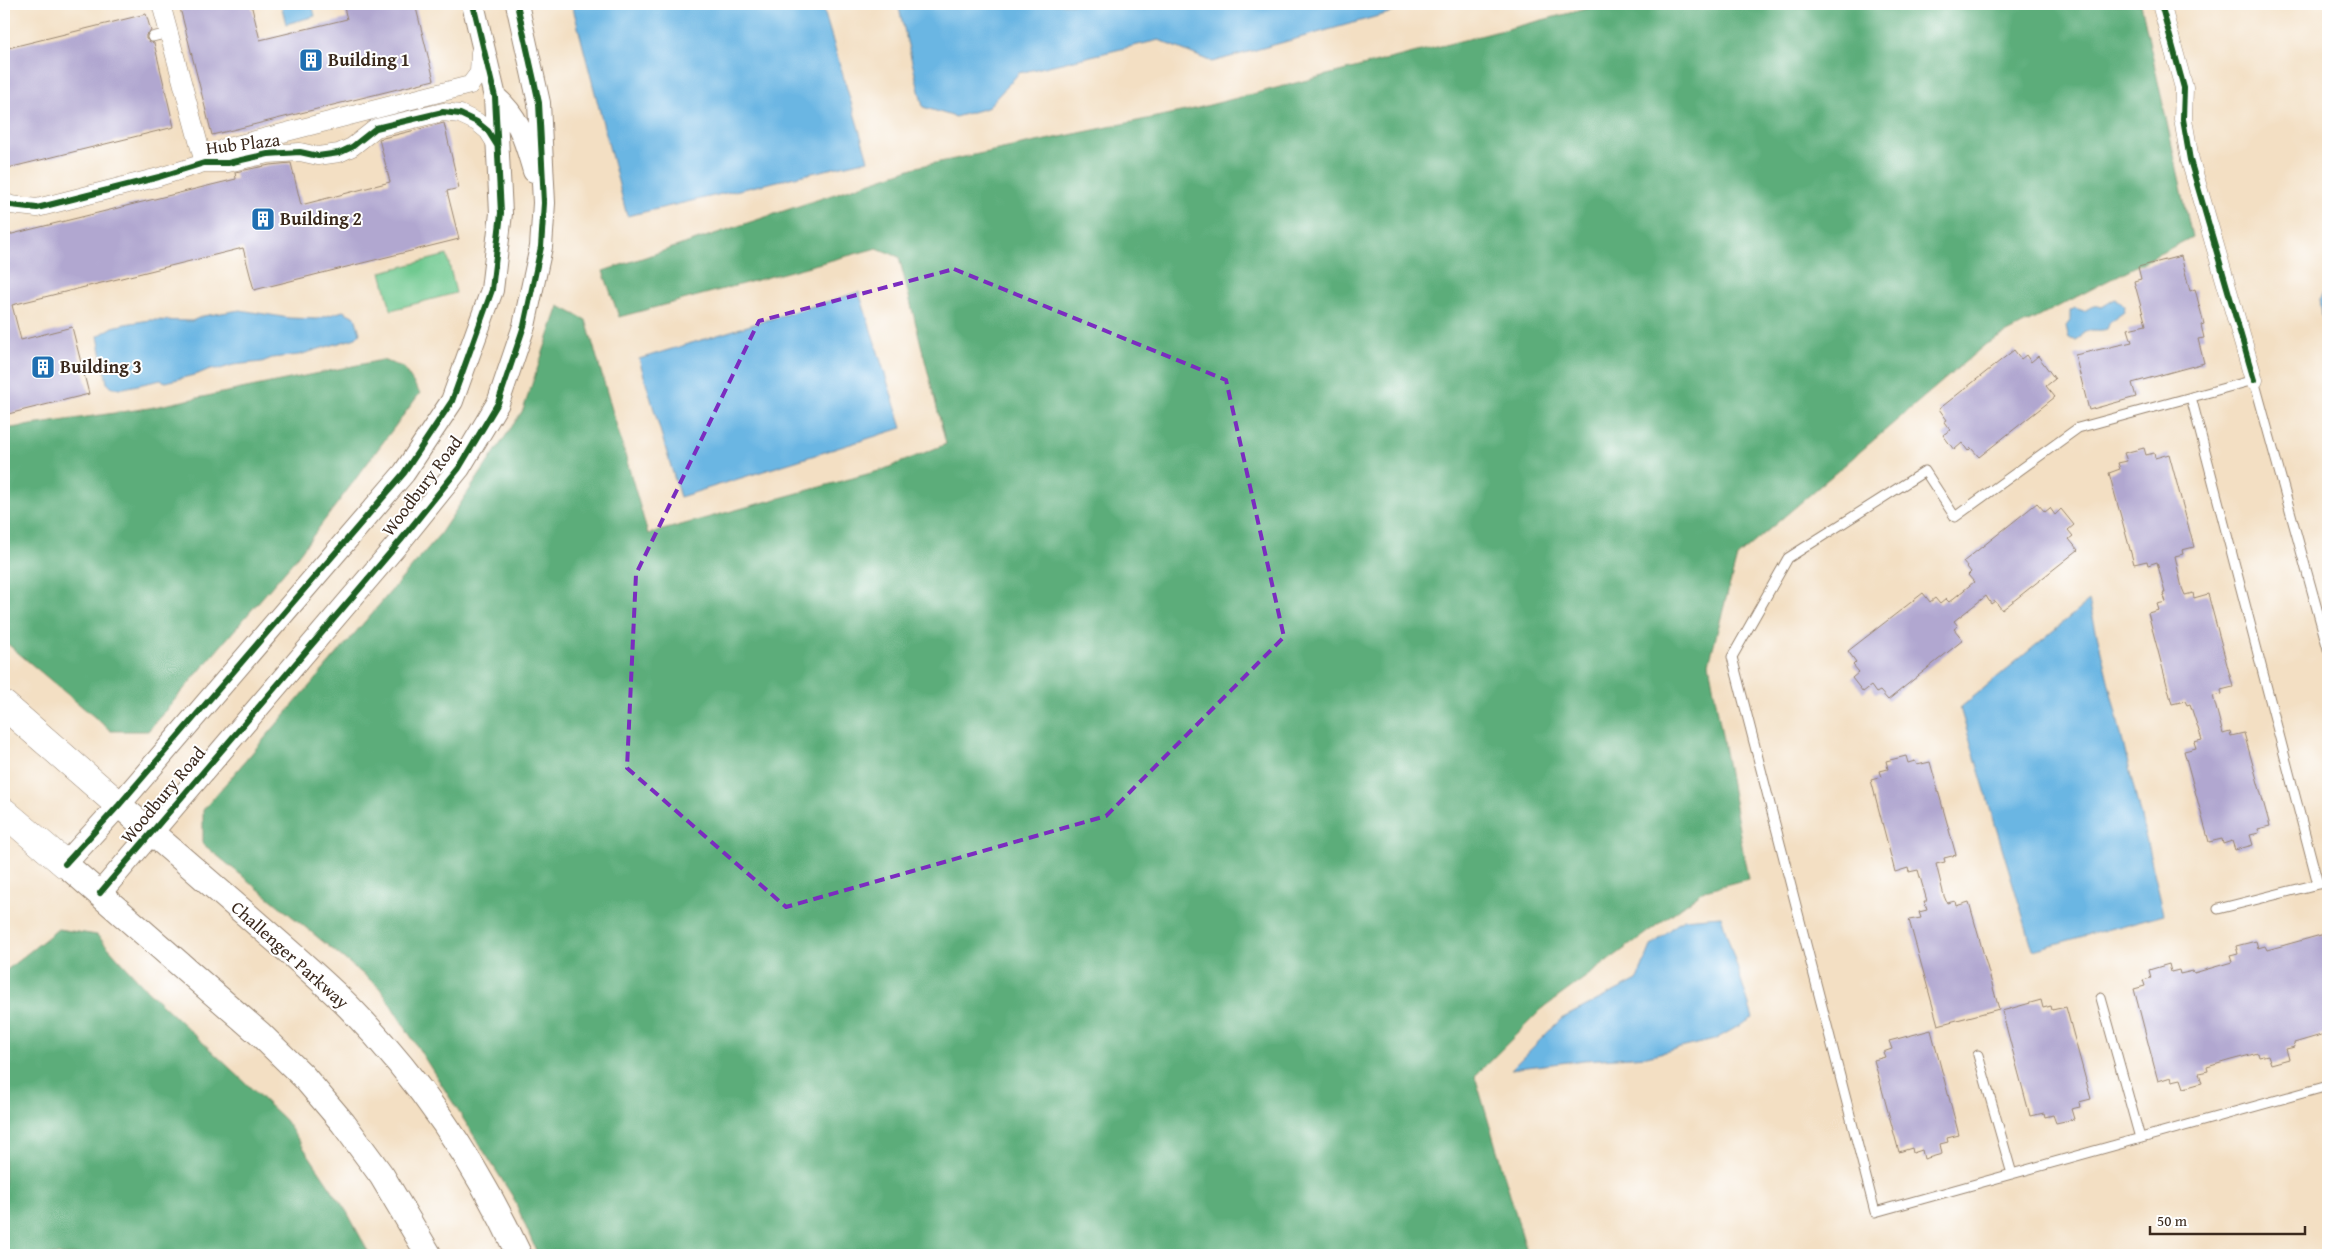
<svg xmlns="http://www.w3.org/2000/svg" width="2332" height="1259" viewBox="0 0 2332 1259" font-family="'Gentium Book Plus',serif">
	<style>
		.green { fill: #70c990; stroke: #567a57 }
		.forest { fill: #5cad7a; stroke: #4c6c4c }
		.water { fill: #6ab6e3; stroke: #527080 }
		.building { fill: #b1a7d0 }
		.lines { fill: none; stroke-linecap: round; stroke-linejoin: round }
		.service-casing { stroke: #978470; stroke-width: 11 }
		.minor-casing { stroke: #978470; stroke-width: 19 }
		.tertiary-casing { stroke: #978470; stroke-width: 24 }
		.secondary-casing { stroke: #978470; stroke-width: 27 }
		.motorway-casing { stroke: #978470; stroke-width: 29 }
		.service { stroke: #fff; stroke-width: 9 }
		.minor { stroke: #fff; stroke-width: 18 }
		.tertiary { stroke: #fff; stroke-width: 22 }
		.secondary { stroke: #fff; stroke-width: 25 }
		.motorway { stroke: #fff; stroke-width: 28 }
		.cycleway-casing { stroke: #fff; stroke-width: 9 }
		.cycleway { stroke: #1b5e20; stroke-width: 6 }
		.marked { fill: none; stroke: #7b2cbf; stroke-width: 4; stroke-dasharray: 10 6; stroke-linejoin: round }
		.labels { text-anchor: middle; stroke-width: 4; stroke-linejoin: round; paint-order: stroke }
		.poi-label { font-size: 18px; font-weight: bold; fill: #3b2a1e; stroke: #fff; text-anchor: start }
		.street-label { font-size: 18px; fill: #3b2a1e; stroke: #fff }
	</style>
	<rect width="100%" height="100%" fill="#fff"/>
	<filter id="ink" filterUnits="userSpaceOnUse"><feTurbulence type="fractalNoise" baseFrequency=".02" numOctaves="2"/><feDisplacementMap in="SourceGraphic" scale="10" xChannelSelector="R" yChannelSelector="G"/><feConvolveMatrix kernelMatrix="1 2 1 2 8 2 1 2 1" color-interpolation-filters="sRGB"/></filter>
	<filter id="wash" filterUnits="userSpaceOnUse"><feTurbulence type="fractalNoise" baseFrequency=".0096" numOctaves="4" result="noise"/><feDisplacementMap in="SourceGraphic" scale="20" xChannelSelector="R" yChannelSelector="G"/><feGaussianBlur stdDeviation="1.12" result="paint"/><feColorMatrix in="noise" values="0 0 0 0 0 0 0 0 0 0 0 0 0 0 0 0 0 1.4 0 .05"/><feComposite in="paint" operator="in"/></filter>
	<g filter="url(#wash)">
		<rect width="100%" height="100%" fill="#f3dfc3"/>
		<path class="green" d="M447,255L456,293L391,310L381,272Z"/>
		<path class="forest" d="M1605,4H2141L2192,237L1986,344L1737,557L1709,663L1748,879L1705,890L1542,1009L1475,1076L1528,1255H538L513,1197L380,988L203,844V810L440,534L523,410L559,306L586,320L648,534L882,470L946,444L899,257L877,248L619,317L603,271L916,167L1190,110Z
			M382,360L403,367L420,393L297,557L148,731H111L4,641V429L149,408Z
			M58,929L97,935L147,990L285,1120L347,1212L370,1255H4V972Z"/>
		<path class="water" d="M281,4H312L315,16L286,24Z
			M572,4H822L868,160L627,216Z
			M898,4H1422L1212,62L1159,40L1019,73L987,108L955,117L923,107Z
			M2328,286V368L2320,298Z
			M859,292L902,428L680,497L639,359Z
			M2115,299L2120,301L2125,306L2124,312L2110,322L2107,329C2098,332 2092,328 2083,332L2081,337L2076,340L2069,339L2066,326L2070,321V311L2075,308L2084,311C2092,307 2093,304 2102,307Z
			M240,310L289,318L317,319L343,311L355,317L360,333L356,338L299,355L272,358L262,362L233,365L220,369H210L198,374L166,382L161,380L124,388H112L107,383L98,336L113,327L125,324L150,320L192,321L203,316Z
			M2089,601L2164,914L2033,950L1960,708Z
			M1721,916L1753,1018L1714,1040L1647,1056L1584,1060L1511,1069L1561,1019L1637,980L1651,946L1683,919Z"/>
		<g id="blocks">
			<path class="building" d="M179,4H251L260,40L347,19L343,4H415L434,80L212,135Z
				M146,14L151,31L146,35V39L154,43L174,127L4,169V49Z
				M444,123L459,188L447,191L459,239L254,290L243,248L12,305L21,340L72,327L89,394L4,415V236L236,179L235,172L270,165L291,163L301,205L390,182L379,139Z
				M2181,256L2190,291L2195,289L2204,324L2201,325L2204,338L2198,339L2204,363L2132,383L2136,397L2089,410L2075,355L2132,342L2128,329L2146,325L2134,281L2141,279L2138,267Z
				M2014,350L2021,359L2026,355L2031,362L2038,356L2055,379L2046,386L2055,397L1979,457L1971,448L1968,451L1962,443L1954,450L1943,435L1950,430L1944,422L1947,420L1939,409Z
				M2144,448L2146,455L2154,453L2155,458L2169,454L2194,547L2182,550L2183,554L2175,556L2182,588L2185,595L2193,593L2194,598L2208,594L2233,687L2221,690L2222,694L2213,696L2223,734L2230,732L2231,736L2244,733L2270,826L2258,829L2259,833L2250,835L2253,845L2235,850L2232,841L2223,844L2222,839L2209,842L2184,751L2196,748L2194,742L2202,740L2190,704L2187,705L2185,701L2172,704L2148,613L2159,610L2157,604L2166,602L2163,593H2165L2157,562L2148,565L2147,561L2134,564L2109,473L2120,469L2118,463L2127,461L2124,453Z
				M2037,503L2045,512L2050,508L2055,515L2061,509L2074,525L2068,530L2073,536L2069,539L2078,550L2002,610L1995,601L1991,604L1986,596L1954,621L1958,626L1954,629L1963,640L1888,700L1880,691L1876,693L1871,686L1863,692L1852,678L1859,672L1853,665L1856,662L1848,651L1923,593L1930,602L1935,598L1940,604L1946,599L1949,602L1974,582L1968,575L1971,572L1963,562Z
				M1906,756L1908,763L1915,761L1917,765L1930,762L1956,855L1944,858L1945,862L1936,864L1944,896L1947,903L1955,901L1956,906L1969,902L1999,1009L1938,1025L1909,920L1921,918L1919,912L1927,910L1924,901H1927L1918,870L1909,872L1908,868L1895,872L1871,780L1882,777L1880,771L1888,769L1886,761Z
				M2328,933V1033L2294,1043L2295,1047L2286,1049L2289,1059L2271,1064L2268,1055L2259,1057L2258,1053L2231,1060L2207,1067L2208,1071L2199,1073L2202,1083L2184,1088L2181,1079L2172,1081L2171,1077L2158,1081L2134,989L2145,986L2143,980L2151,978L2149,970L2169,964L2171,972L2179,970L2180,974L2193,971L2194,973L2232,962L2230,956L2238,954L2236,946L2256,941L2258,948L2265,946L2267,950Z
				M2041,1000L2043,1008L2051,1006L2052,1010L2066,1007L2091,1099L2079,1102L2080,1107L2071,1109L2074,1119L2056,1123L2053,1115L2045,1117L2044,1113L2030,1116L2002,1011Z
				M1931,1030L1959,1135L1947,1138L1948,1142L1940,1144L1942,1154L1924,1159L1922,1150L1913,1153L1912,1148L1899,1152L1874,1060L1885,1057L1883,1052L1892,1049L1889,1041Z"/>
		</g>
	</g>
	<g filter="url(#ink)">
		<use href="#blocks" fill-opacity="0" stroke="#978470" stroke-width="1"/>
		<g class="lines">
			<g class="service-casing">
				<path id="service" d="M152,37L169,33
					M2191,397L2318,884L2328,882
					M2328,649L2254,380L2078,428L1955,517L1925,471L1788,558L1732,657L1875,1212L2328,1086
					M2218,909L2318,884
					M2101,998L2140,1138
					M1978,1055L2012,1174"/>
			</g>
			<g class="minor-casing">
				<path id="minor" d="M161,4L204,163
					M2161,4L2184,88L2183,119L2190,160L2254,380
					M204,163L224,148L470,85L479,73L480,52
					M4,202L11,205L37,208L159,177L204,163H228L268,154L300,152L318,156L339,153L352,147L376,128L443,112L460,114L477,122L488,131L498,147"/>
			</g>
			<g class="tertiary-casing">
				<path id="tertiary" d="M495,97C520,118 525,141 534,171
					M65,864L119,805L404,473L452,401L492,290L501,213L495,97L473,4
					M100,893L401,540L459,468L498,403L524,326L541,247L544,203L539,103L517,4"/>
			</g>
			<g class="secondary-casing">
				<path id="secondary" d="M119,805C162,841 205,879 248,916C282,946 317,975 349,1007C419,1079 477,1164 519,1255
					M65,864L260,1034L304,1077L343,1123L382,1176L429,1255"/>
			</g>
			<g class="motorway-casing">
				<path id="motorway" d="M4,705L119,805
					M4,812L65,864"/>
			</g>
			<use href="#service" class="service"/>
			<use href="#minor" class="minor"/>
			<use href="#tertiary" class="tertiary"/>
			<use href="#secondary" class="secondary"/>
			<use href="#motorway" class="motorway"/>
			<g class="cycleway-casing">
				<path id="cycleway" d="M2161,4L2184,88L2183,119L2190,160L2254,380
					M4,202L11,205L37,208L159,177L204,163H228L268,154L300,152L318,156L339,153L352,147L376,128L443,112L460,114L477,122L488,131L498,147
					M65,864L119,805L404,473L452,401L492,290L501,213L495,97L473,4
					M100,893L401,540L459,468L498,403L524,326L541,247L544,203L539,103L517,4"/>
			</g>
			<use href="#cycleway" class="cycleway"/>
		</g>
	</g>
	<path class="marked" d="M954,269L1226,380L1284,637L1106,816L786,907L627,768L636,574L759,321Z"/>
	<defs>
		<g id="building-square" transform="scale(1.25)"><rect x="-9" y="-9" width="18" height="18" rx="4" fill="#1f6fb2" stroke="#fff"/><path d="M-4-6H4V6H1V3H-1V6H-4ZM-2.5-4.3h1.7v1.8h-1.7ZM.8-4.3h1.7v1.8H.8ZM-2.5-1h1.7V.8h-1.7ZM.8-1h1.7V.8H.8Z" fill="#fff"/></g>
	</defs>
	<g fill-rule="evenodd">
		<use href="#building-square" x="311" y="60"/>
		<use href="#building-square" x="263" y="219"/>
		<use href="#building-square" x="43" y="367"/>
	</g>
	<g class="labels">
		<g class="poi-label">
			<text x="328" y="66">Building 1</text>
			<text x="280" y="225">Building 2</text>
			<text x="60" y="373">Building 3</text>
		</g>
		<g class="street-label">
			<text transform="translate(243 144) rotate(-7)" y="6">Hub Plaza</text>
			<text transform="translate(422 486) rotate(-53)" y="6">Woodbury Road</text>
			<text transform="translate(163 795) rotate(-50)" y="6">Woodbury Road</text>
			<text transform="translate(290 955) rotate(42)" y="6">Challenger Parkway</text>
		</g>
	</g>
	<rect width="2332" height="1259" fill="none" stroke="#fff" stroke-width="20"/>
	<path d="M2150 1226v8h155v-8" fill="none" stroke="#3b2a1e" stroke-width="2.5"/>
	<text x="2157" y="1226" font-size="15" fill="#3b2a1e" stroke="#ffffff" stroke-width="4" paint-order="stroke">50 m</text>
</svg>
